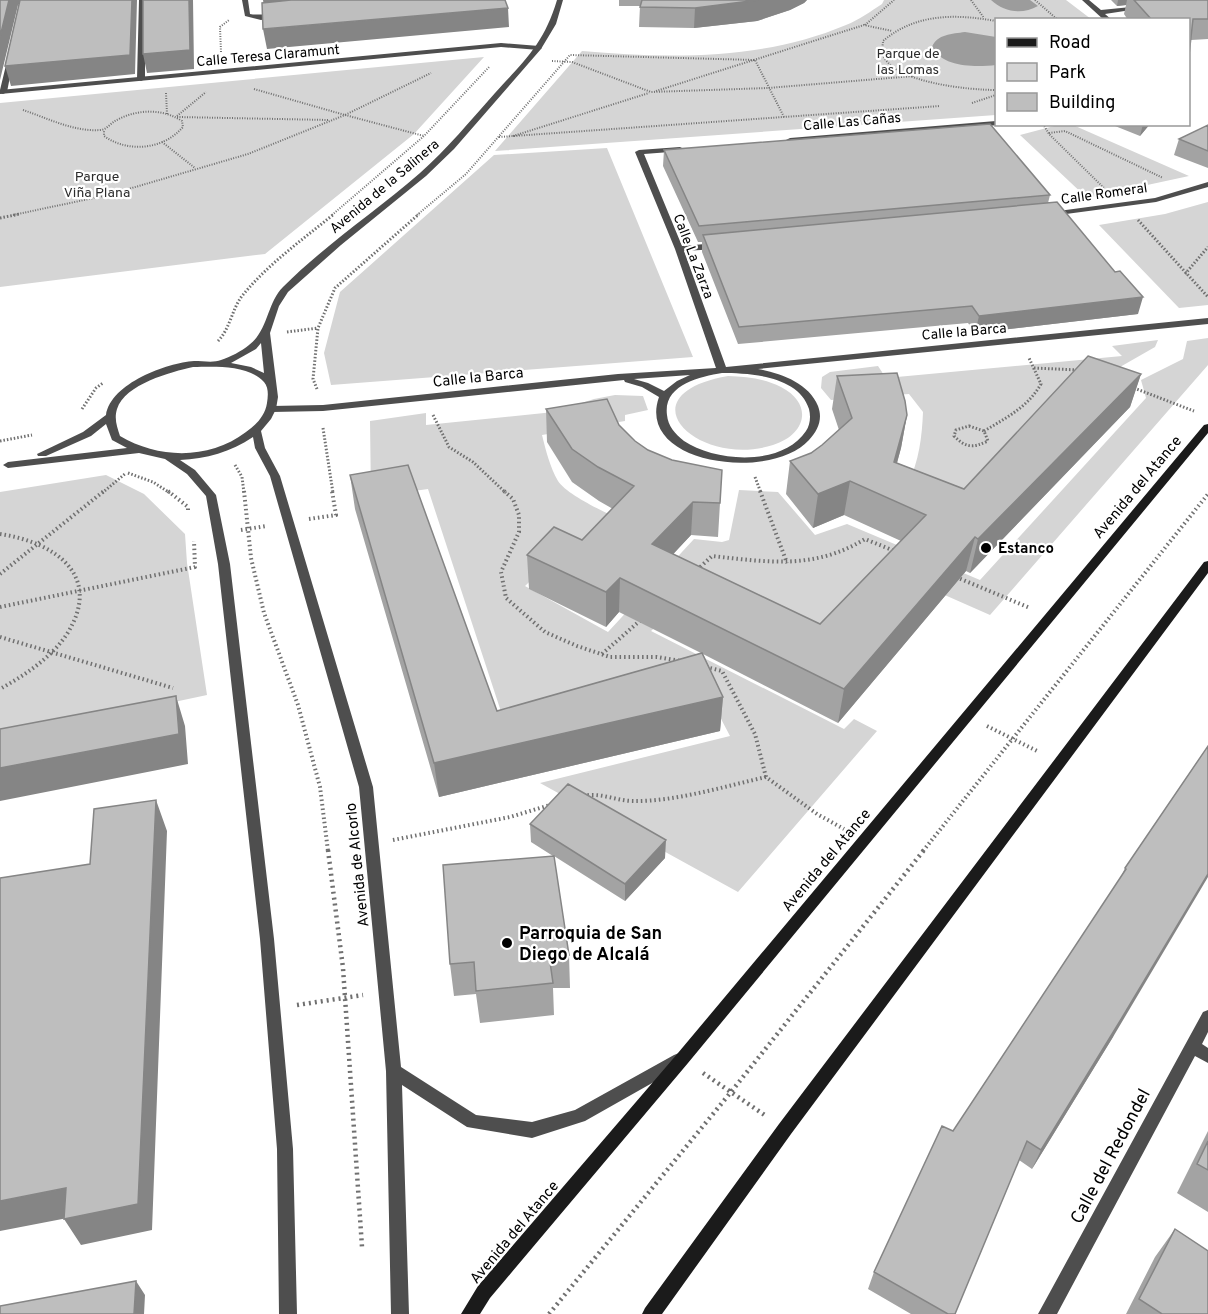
<svg xmlns="http://www.w3.org/2000/svg" width="1208" height="1314" viewBox="0 0 1208 1314" font-family="Overpass,sans-serif">
	<style>
		.green { fill: #d5d5d5 }
		.water { fill: #9c9c9c }
		.lines { fill: none; stroke-linecap: round; stroke-linejoin: round }
		.path-far3 { stroke: #707070; stroke-width: 2; stroke-dasharray: 1 1.5; stroke-linecap: butt }
		.path-far2 { stroke: #707070; stroke-width: 3; stroke-dasharray: 1.5 2; stroke-linecap: butt }
		.path-far1 { stroke: #707070; stroke-width: 4; stroke-dasharray: 1.5 3; stroke-linecap: butt }
		.path { stroke: #707070; stroke-width: 4.5; stroke-dasharray: 2 4; stroke-linecap: butt }
		.service { fill: #4e4e4e; fill-rule: evenodd }
		.minor { fill: #4e4e4e; fill-rule: evenodd }
		.tertiary { fill: #4e4e4e; fill-rule: evenodd }
		.secondary { fill: #1b1b1b; fill-rule: evenodd }
		.wall { fill: #a3a3a3 }
		.shaded-wall { fill: #858585 }
		.building { fill: #bebebe; stroke: #858585; stroke-width: 1.5 }
		.poi-dot { fill: #000; stroke: #fff; stroke-width: 2 }
		.labels { text-anchor: middle; stroke-width: 4.5; stroke-linejoin: round; paint-order: stroke }
		.far-park-label { font-size: 14px; fill: #2c2c2c; stroke: #fff }
		.far-street-label { font-size: 14px; fill: #000; stroke: #fff }
		.street-label { font-size: 15px; fill: #000; stroke: #fff }
		.poi-label { font-size: 15px; font-weight: bold; fill: #000; stroke: #fff; text-anchor: start }
		.near-poi-label { font-size: 18px; font-weight: bold; fill: #000; stroke: #fff; text-anchor: start }
		.near-street-label { font-size: 18px; fill: #000; stroke: #fff }
	</style>
	<rect width="100%" height="100%" fill="#fff"/>
	<path class="green" d="M884,0H1066L1091,19L996,20V115L495,151L582,51C671,59 763,60 846,25C859,20 871,11 882,4Z
		M484,57L414,134L265,254L0,287V103Z
		M1058,125H1073L1189,176L1087,198L1020,135Z
		M607,148L693,357L331,385L324,353L340,292L494,155Z
		M1208,202V305L1179,308L1099,225L1165,214Z
		M1208,338V365L990,615L888,570L815,641L699,587L651,631L844,729L854,719L877,731L738,892L540,783L730,736L699,677L508,733L428,489L371,497L370,421L426,413V425L554,412L594,399L615,395L643,396L648,410L625,415V421L542,435C546,451 550,467 558,481C567,495 608,514 624,521L556,556L525,586L608,632L694,539L722,542L729,540L739,490L778,492L815,535L847,524L980,580L1146,398L1141,380L1183,359L1187,341Z
		M1158,340L1155,347L1106,375L956,504L908,484C919,461 922,437 923,412L909,394L831,400L821,388L822,377L830,372L878,366L886,378L1122,356L1112,346Z
		M728,376C747,377 764,378 781,387C814,404 806,435 773,445C698,469 621,395 728,376Z
		M106,475L144,494L185,534L187,563L207,695L0,739V492Z"/>
	<path class="water" d="M991,0H1030L1038,6C1022,15 1004,12 991,0Z
		M965,32L996,37V65C976,67 943,68 932,47C937,34 952,34 965,32Z"/>
	<g class="lines">
		<path class="path-far3" d="M971,0L984,18
			M1035,0L1058,20
			M996,21C956,14 916,13 883,41C883,45 881,51 883,55C894,83 970,90 996,90
			M865,25L894,0
			M221,52L220,27L229,20
			M552,61L572,62L651,92L768,88L914,76
			M254,89L345,115L431,73
			M656,91L864,25L892,31
			M166,93L167,114
			M972,103L996,95
			M23,110C47,118 74,132 100,130C106,130 110,124 115,121C136,109 162,108 182,121L183,127C163,150 128,153 104,136V130
			M177,116L206,92
			M177,117L329,120
			M1043,124L1049,134L1104,188
			M1049,133L1065,131L1163,178
			M513,136L649,93
			M499,137L940,106
			M162,142L195,168
			M13,215L108,195L248,154L345,115L424,136
			M332,215L424,136L490,66
			M417,215L466,174L570,55L755,60L784,117"/>
		<path class="path-far2" d="M0,218L20,214
			M1138,220L1208,297
			M1185,274L1208,247
			M287,332L318,328
			M218,341C230,329 232,309 242,296C268,264 302,240 334,214
			M1034,368L1078,370
			M1134,388L1194,411
			M317,389L313,379L318,328L335,288L419,214
			M82,409L96,388L103,383
			M433,415L449,447L473,462L506,493
			M969,426L984,431L988,441C973,448 966,448 954,436L956,430Z
			M323,428L333,493
			M984,431C1006,418 1028,407 1041,384L1029,358
			M0,441L32,435
			M235,465L242,477L244,493
			M128,473L153,482L170,493
			M755,477L761,493
			M102,493L126,473"/>
		<path class="path-far1" d="M168,491L188,507V510
			M244,491L251,558L264,613L298,705L320,787L328,851
			M504,491L513,499L519,515V532L501,572L506,598L545,632L577,646L610,657H657L681,661
			M760,491L787,563
			M309,519L336,515L332,491
			M241,530L266,526
			M0,534C54,542 104,575 67,634C51,658 25,675 0,689
			M697,570L712,556C768,562 814,570 865,539L897,552
			M0,574L104,491
			M956,577L1030,608
			M0,607L195,567L194,541
			M0,637L173,688
			M602,654L642,619
			M706,667L722,671L755,734L766,777L817,814L844,829
			M987,726L1039,752
			M583,796C601,792 616,801 633,801C674,802 726,786 766,777
			M393,840L510,817L550,805
			M923,851L1208,494"/>
		<path class="path" d="M328,850L343,968L362,1247
			M297,1005L363,995
			M703,1073L766,1116
			M549,1314L731,1092L924,850"/>
		<path class="service" d="M139,0H145V79L141,81L137,79Z
			M10,59L13,61L7,92L3,94L0,93V90L7,61Z"/>
		<path class="minor" d="M242,0H248L250,14C260,16 274,12 282,16L261,20L245,16Z
			M1082,0H1089L1101,10L1141,6L1144,8L1105,14L1112,20H1104Z
			M501,43L539,46L542,48L539,50L501,47L0,94V90Z
			M996,121V124L999,125L790,142L786,140L790,138Z
			M680,147L684,149L683,151L644,154L682,246L717,243L721,246L717,249L684,251L726,367L1208,318V324L758,369C780,373 809,383 818,406C823,419 818,430 809,440C771,482 635,465 659,397L642,387L625,382L624,380L323,411L272,412L267,409L272,406L323,405L618,374L716,368L675,249L635,152L639,150ZM722,373C750,373 799,376 809,409C811,417 810,425 806,431C782,467 715,462 684,441C675,434 668,426 667,415C663,385 699,377 722,373ZM690,375L677,381L664,391L648,383L634,379Z
			M1208,182V187L1156,202L1051,216L1047,214L1051,212L1155,198Z
			M1208,1010V1032L1202,1044L1208,1048V1063L1195,1056L1057,1314H1038L1203,1012Z"/>
		<path class="tertiary" d="M557,0H563L556,24L541,49L454,149L426,176L341,245L288,292L279,306L270,333L278,397L276,409L271,419L261,431L265,448L280,476L373,787L401,1067L476,1115L532,1122L575,1110L674,1055L679,1053L684,1055L687,1060L684,1065L585,1121L532,1138L467,1127L402,1085L409,1314H391L386,1071L359,787L270,476L255,448L253,437C231,452 206,459 180,460L195,470L216,495L230,564L274,939L293,1149L297,1314H279L277,1149L260,939L218,564L206,496L187,474L165,459L139,453L8,468L3,465L8,462L127,448L112,440L106,424L91,436L46,456H38L37,454L83,432L106,415C111,383 167,363 194,361C203,361 214,363 221,360C230,357 242,351 249,345C268,331 267,303 283,287C325,245 375,212 420,173C447,149 471,120 495,93C524,61 544,44 557,0ZM261,343L264,373L251,367L231,363L256,349ZM193,367C214,367 247,364 264,382C269,388 268,396 267,403C265,416 256,425 246,432C209,460 159,459 120,436C117,427 114,419 117,409C125,384 171,372 193,367Z"/>
		<path class="secondary" d="M1208,424V433L688,1063L490,1298L480,1314H461L478,1286L678,1053L1204,425Z
			M1208,561V573L791,1134L662,1314H642L645,1308L779,1124L1204,562Z"/>
	</g>
	<path class="wall" d="M619,0H807L804,3L790,10L757,21L694,28L639,27L640,6H619Z
		M1111,0H1208V39L1191,40L1188,20H1128L1124,14L1126,5L1117,6Z
		M1110,124H1150L1140,136Z
		M1208,125V168L1174,155L1179,139Z
		M664,150L1050,195L1048,203L1138,314L975,333L968,323L738,344L702,252V242H698L663,166Z
		M1141,374L1130,407L970,573L966,571L838,723L703,654L723,697L720,731L439,797L355,509L350,475L497,711L701,653L619,612L606,627L529,589L527,555L582,540L613,509L599,501L572,482L547,442L546,409L619,425L635,441L720,503L718,537L691,535L673,554L820,624L901,541L844,515L813,528L786,494L790,461L811,453L822,445L839,430L832,409L837,376L907,415L901,448L897,463L964,489Z
		M1208,746L1113,1037L1032,1169L1019,1160L955,1314H911L868,1289L874,1272L953,1131L1120,879L1125,868Z
		M530,824L665,858L625,901L554,856L569,955L570,988H553L554,1015L480,1023L476,994L454,996L450,964L553,856L531,842Z
		M1208,1131V1212L1177,1193Z
		M1175,1229L1208,1314H1126L1155,1257Z"/>
	<path class="shaded-wall" d="M9,0H21L22,2L18,5L0,80V37Z
		M132,0H137L135,74L11,86L5,66Z
		M189,0H193L194,69L147,73L143,54Z
		M263,0H414L265,13Z
		M758,0H807L804,3L790,10L757,21L694,28L695,8Z
		M1118,0H1127L1126,5L1117,6Z
		M508,8L509,27L267,49L263,29Z
		M1143,124H1150L1140,136Z
		M1143,297L1138,314L975,333L979,316Z
		M1141,374L1130,407L970,573L978,539Z
		M907,415L901,448L888,495L894,462Z
		M850,481L844,515L813,528L818,494Z
		M693,502L691,535L651,578L652,544Z
		M975,537L966,571L838,723L844,689Z
		M620,578L619,612L606,627V592Z
		M176,696L185,726L188,764L0,801V768Z
		M723,697L720,731L439,797L434,763Z
		M156,800L167,831L152,1230L81,1245L64,1219Z
		M666,840L665,858L625,901V884Z
		M1208,874V877L1113,1037L1032,1169L1041,1150Z
		M66,1188L83,1215L0,1231V1201Z
		M136,1281L145,1295L144,1314H134Z"/>
	<path class="building" d="M0,0H9L0,37Z
		M20,0H132L130,55L5,66Z
		M143,0H189L190,50L143,54Z
		M291,0H505L508,8L263,29L262,3Z
		M642,0H758L695,8L640,7Z
		M1134,0H1208V19H1193L1188,64V20H1152Z
		M990,124L1050,195L699,226L664,150Z
		M1208,125V151L1179,139Z
		M1057,202L1115,272L1120,271L1143,297L979,316L972,306L739,327L703,235Z
		M1088,356L1141,374L978,539L975,537L844,689L620,578L606,592L527,555L554,527L582,540L634,486L598,467L572,449L546,409L607,399L619,425L635,441L648,450L672,460L722,470L720,503L693,502L652,544L820,624L926,515L850,481L818,494L790,461L811,453L822,445L852,418L837,376L897,373L905,401L907,415L894,462L964,489Z
		M408,465L497,711L702,653L723,697L434,763L350,475Z
		M176,696L179,734L0,768V729Z
		M1208,746V874L1123,1016L1041,1150L1027,1141L955,1314H948L874,1272L942,1126L953,1131L1126,869L1125,868Z
		M568,784L666,840L625,884L530,824Z
		M156,800L138,1204L64,1219L66,1188L0,1201V878L90,864L94,809Z
		M554,856L569,955H549L553,983L476,991L474,962L450,964L443,865Z
		M1208,1141V1170L1197,1164Z
		M1175,1229L1208,1251V1314H1162L1139,1299Z
		M136,1281L134,1314H0V1306Z"/>
	<g class="poi-dot">
		<circle cx="986" cy="548" r="6"/>
		<circle cx="507" cy="943" r="6"/>
	</g>
	<g class="labels">
		<g class="far-park-label">
			<text x="908" y="58">Parque de<tspan x="908" dy="16">las Lomas</tspan></text>
			<text x="97" y="181">Parque<tspan x="97" dy="16">Viña Plana</tspan></text>
		</g>
		<g class="far-street-label">
			<text transform="translate(268 55) rotate(-5)" y="5">Calle Teresa Claramunt</text>
			<text transform="translate(852 121) rotate(-5)" y="5">Calle Las Cañas</text>
			<text transform="translate(384 186) rotate(-40)" y="5">Avenida de la Salinera</text>
			<text transform="translate(1104 193) rotate(-8)" y="5">Calle Romeral</text>
			<text transform="translate(694 256) rotate(69)" y="5">Calle La Zarza</text>
			<text transform="translate(964 331) rotate(-5)" y="5">Calle la Barca</text>
		</g>
		<g class="street-label">
			<text transform="translate(478 377) rotate(-6)" y="5">Calle la Barca</text>
			<text transform="translate(1137 487) rotate(-50)" y="5">Avenida del Atance</text>
			<text transform="translate(826 860) rotate(-50)" y="5">Avenida del Atance</text>
			<text transform="translate(357 865) rotate(-96)" y="5">Avenida de Alcorlo</text>
			<text transform="translate(514 1232) rotate(-50)" y="5">Avenida del Atance</text>
		</g>
		<g class="poi-label">
			<text x="998" y="553">Estanco</text>
		</g>
		<g class="near-poi-label">
			<text x="519" y="939">Parroquia de San<tspan x="519" dy="21">Diego de Alcalá</tspan></text>
		</g>
		<g class="near-street-label">
			<text transform="translate(1110 1156) rotate(-62)" y="6">Calle del Redondel</text>
		</g>
	</g>
	<rect x="995" y="18" width="195" height="108" fill="#ffffff" stroke="#999999" stroke-width="1.5"/>
	<rect x="1007" y="38" width="30" height="9" fill="#1b1b1b" stroke="#999999" stroke-width="1.5"/>
	<text x="1049" y="48" font-size="18" fill="#000000">Road</text>
	<rect x="1007" y="63" width="30" height="18" fill="#d5d5d5" stroke="#999999" stroke-width="1.5"/>
	<text x="1049" y="78" font-size="18" fill="#000000">Park</text>
	<rect x="1007" y="93" width="30" height="18" fill="#bebebe" stroke="#999999" stroke-width="1.5"/>
	<text x="1049" y="108" font-size="18" fill="#000000">Building</text>
</svg>
